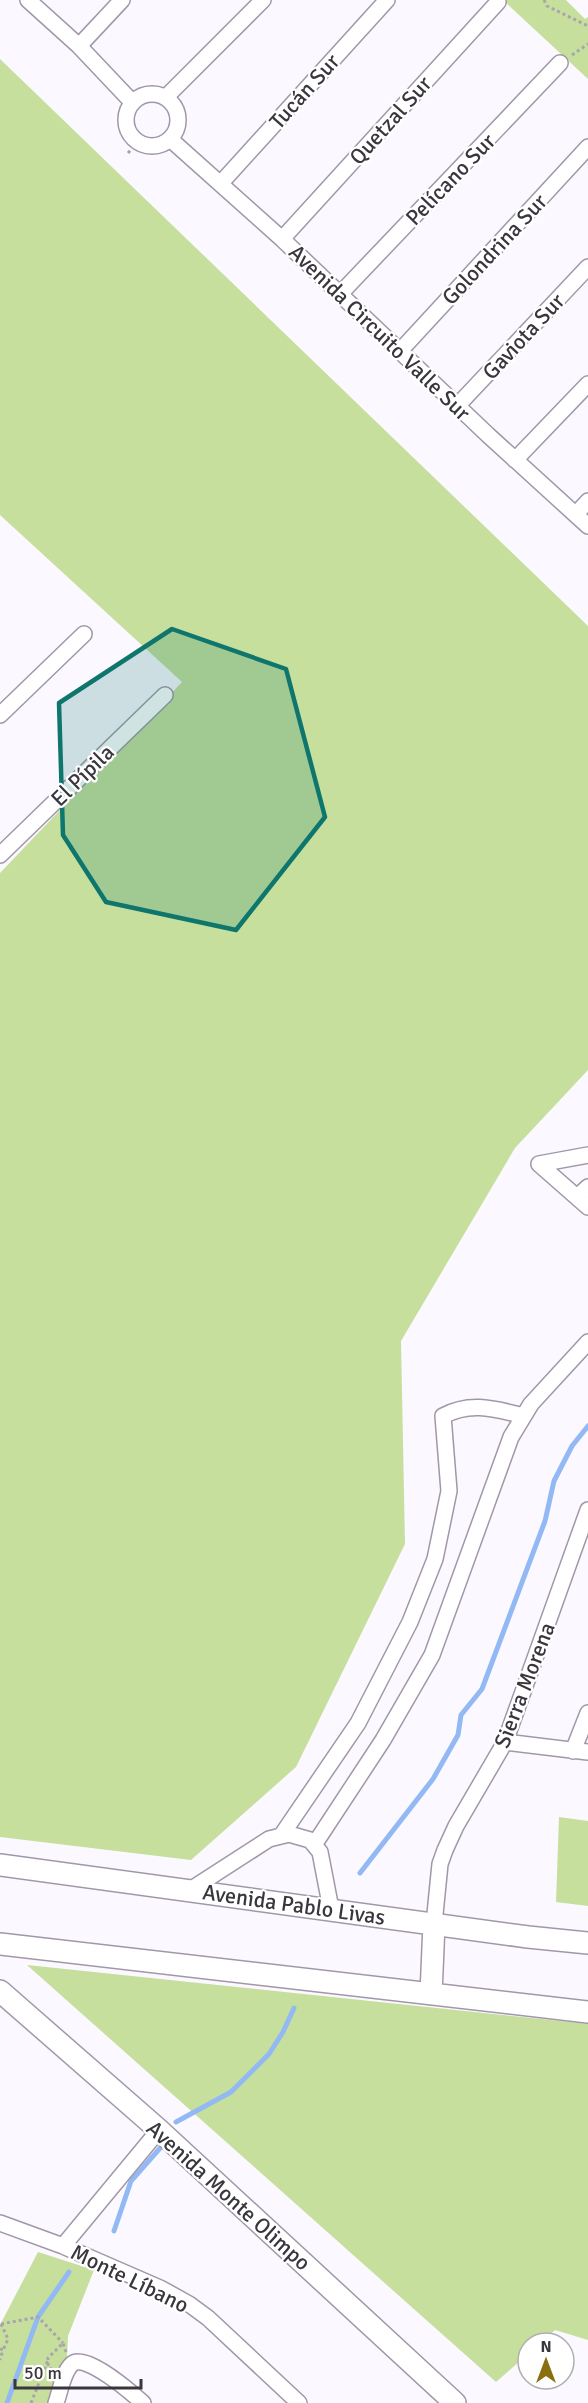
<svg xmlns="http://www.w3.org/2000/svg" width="588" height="2403" viewBox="0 0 588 2403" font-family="Signika,sans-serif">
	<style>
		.green { fill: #c6df9c }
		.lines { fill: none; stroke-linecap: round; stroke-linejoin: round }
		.stream { stroke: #93b9f4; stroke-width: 5 }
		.street-casing { stroke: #a297a8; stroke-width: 18 }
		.secondary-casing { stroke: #a297a8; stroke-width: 24 }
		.path { stroke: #a9a5ac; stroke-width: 3; stroke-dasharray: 3 3; stroke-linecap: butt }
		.street { stroke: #fff; stroke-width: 15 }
		.secondary { stroke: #fff; stroke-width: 21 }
		.marked { fill: #0f766e; fill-opacity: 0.2; stroke: #0f766e; stroke-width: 4.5; stroke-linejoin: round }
		.labels { text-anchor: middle; stroke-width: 4.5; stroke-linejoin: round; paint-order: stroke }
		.street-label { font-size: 22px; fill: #3a363d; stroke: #fff }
	</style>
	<rect width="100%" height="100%" fill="#fcf8ff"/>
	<path class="green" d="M503,0H566L585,19L588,17V79Z
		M0,59L588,626V1070L515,1148L401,1341L405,1544L296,1767L191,1860L0,1837V873L182,682L0,515Z
		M559,1817L588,1821V1906L556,1902Z
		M27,1965L588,2024V2340L555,2330L540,2343H528V2354L496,2382Z
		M38,2252L94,2270L68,2336L67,2357L51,2403H0V2325Z"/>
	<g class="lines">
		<path class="stream" d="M360,1873L433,1779L458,1735L461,1715L482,1689L545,1521L554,1481L572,1446L588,1426
			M176,2122L231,2092L269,2054L283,2032L294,2008
			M114,2231L131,2181L161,2147
			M7,2403L38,2317L69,2272"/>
		<g class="street-casing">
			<path id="street" d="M28,0L79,46L132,102
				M79,46L122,0
				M126 120a26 26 0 1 1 52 0a26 26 0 1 1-52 0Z
				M166,97L263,0
				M170,139L282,239L488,435L588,526
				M221,183L387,0
				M282,239L498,2
				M340,294L560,63
				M400,351L588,147
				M457,406L588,267
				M515,460L588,384
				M576,514L588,501
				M0,715L84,634
				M0,855L165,695
				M539,1164L588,1207
				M539,1164L588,1155
				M577,1197L588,1187
				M505,1742L588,1752
				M573,1751L588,1713
				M281,1836L358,1723L410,1622L435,1559L449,1491L443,1416C471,1401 495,1409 524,1416
				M314,1845L383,1740L432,1655L511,1437L531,1404L588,1342
				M190,1890L269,1839L289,1834L310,1840L320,1852L331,1909
				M434,1924L440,1864L445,1850L456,1826L505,1742L588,1510
				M0,2223L63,2246L162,2289L189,2304L208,2318L299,2403
				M63,2246L159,2130
				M56,2403C60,2392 63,2372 72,2364C85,2352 133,2394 143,2403"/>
		</g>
		<g class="secondary-casing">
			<path id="secondary" d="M0,1865L528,1937L588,1943
				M0,1944L588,2012
				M0,1991L159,2130L455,2403
				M431,1994L434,1924"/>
		</g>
		<path class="path" d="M544,0L547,6L588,26
			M572,55L588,44
			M128,153L138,142
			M1,2324L38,2317L63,2343
			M1,2324L8,2339L3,2350
			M0,2349L3,2350L0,2360
			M52,2369L48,2368V2358L63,2343L66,2352
			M31,2403L48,2360"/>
		<use href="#street" class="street"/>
		<use href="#secondary" class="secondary"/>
	</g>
	<path class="marked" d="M172,629L286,669L325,817L236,930L106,902L63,835L59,703Z"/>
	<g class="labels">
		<g class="street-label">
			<text transform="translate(304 91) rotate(-48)" y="8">Tucán Sur</text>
			<text transform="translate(390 120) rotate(-48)" y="8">Quetzal Sur</text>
			<text transform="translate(450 179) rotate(-46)" y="8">Pelícano Sur</text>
			<text transform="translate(494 249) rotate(-47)" y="8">Golondrina Sur</text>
			<text transform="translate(380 332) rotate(44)" y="8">Avenida Circuito Valle Sur</text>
			<text transform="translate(523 336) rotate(-47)" y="8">Gaviota Sur</text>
			<text transform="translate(82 775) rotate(-44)" y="8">El Pípila</text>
			<text transform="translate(524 1685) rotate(-69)" y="8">Sierra Morena</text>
			<text transform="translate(294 1904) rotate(8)" y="8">Avenida Pablo Livas</text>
			<text transform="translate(229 2195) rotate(42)" y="8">Avenida Monte Olimpo</text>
			<text transform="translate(130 2278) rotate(26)" y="8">Monte Líbano</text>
		</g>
	</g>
	<g transform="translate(546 2361)"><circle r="28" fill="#ffffff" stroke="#b0afb1" stroke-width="1.5"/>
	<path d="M0-4.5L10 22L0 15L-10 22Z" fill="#896f0f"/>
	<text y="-9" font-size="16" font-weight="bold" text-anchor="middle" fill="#3a363d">N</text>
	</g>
	<path d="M15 2379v9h126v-9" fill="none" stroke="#3a363d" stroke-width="3"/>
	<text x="24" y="2379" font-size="18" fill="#3a363d" stroke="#ffffff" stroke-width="4.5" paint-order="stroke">50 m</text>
</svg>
